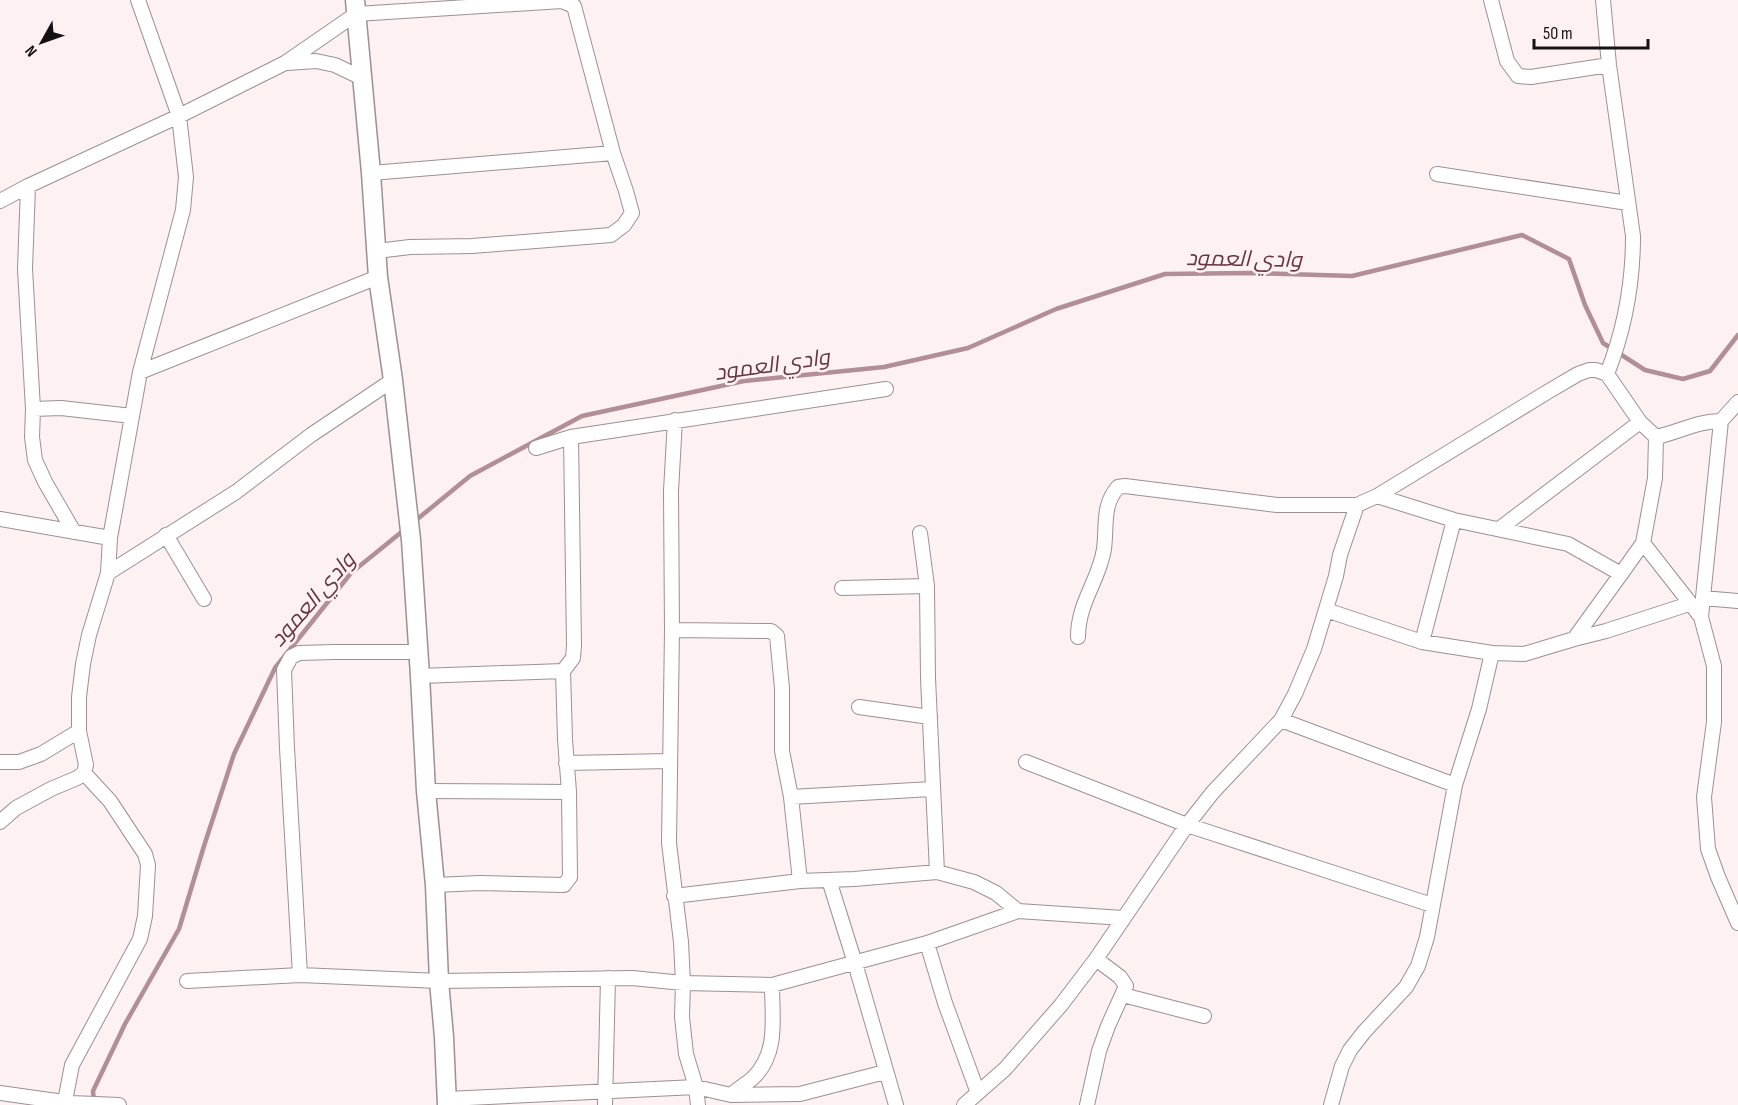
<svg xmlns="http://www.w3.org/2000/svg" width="1738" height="1105" viewBox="0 0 1738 1105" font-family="'Sofia Sans Condensed',Cairo,sans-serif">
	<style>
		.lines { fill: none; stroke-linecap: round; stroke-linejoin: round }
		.stream { stroke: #b18f94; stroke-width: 4.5 }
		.minor-casing { stroke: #9b9192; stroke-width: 16 }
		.tertiary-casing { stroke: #9b9192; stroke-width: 21 }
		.minor { stroke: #fff; stroke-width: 14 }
		.tertiary { stroke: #fff; stroke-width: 18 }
		.labels { text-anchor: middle; stroke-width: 5; stroke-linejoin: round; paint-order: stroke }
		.water-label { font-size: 22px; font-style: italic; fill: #66353e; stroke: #fdf1f2 }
	</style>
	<rect width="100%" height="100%" fill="#fdf1f2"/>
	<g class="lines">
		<path class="stream" d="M415,521L470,476L582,416L744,381L884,367L968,348L1056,309L1165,274L1249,273L1352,276L1522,235L1569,259L1585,305L1603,343L1645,370L1683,379L1710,371L1738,335
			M94,1102L93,1091L125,1024L179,929L204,846L234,754L275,668L351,573L404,530"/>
		<g class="minor-casing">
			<path id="minor" d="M1491,0L1507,61L1518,76L1531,77L1609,65
				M1603,0L1609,65L1633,236C1633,283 1624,331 1607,374
				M287,63L316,61L335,65L362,78
				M371,173L613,153
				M1437,174L1628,203
				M28,186L25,269L33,409L32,437L35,460L45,482L74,532
				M0,201L28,186L179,116L285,63L356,14L562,1L574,6L613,153L626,191L632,213L624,225L611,235L472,246L410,247L377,251
				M140,372L378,277
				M33,409L61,408L132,416
				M675,420L671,491L672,630L669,843L681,942L683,983L682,1017L686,1054L696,1087L698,1105
				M1656,437C1679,432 1697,421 1721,421
				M536,448L571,437L886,389
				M0,519L110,538
				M1499,529L1640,422
				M920,533L927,586L928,678L937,872
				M166,535L204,599
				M1643,543L1701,617L1721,421L1738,402
				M108,573L236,492L311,435L393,380
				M842,588L927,586
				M1703,598L1738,601
				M1701,617L1714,666V722L1704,797L1708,849L1718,877L1738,923
				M672,630L771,631L777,636L782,688V751L791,797L800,881
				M1078,637C1078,602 1099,581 1104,549C1107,526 1102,505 1118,487L1125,486L1277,505H1357
				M1574,639L1606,631L1689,604
				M1422,642L1454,520
				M1492,653L1524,654L1574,639L1621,574
				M420,676L563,671
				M859,707L930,717
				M1281,720L1455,785L1479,709L1492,653L1422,642L1326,610
				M0,762H19L41,754L79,731
				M1026,762L1187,825L1432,905
				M566,763L670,761
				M426,791L569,792
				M791,797L932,789
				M0,822L16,808L51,789L77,778L84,773L86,765L79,731V697L83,664L89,635L108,573L110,538L140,372L183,210L186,177L179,116L138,0
				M829,880L855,963L896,1105
				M435,885L480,883L564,885L570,877L569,792L565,739L563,671L573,658L574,645L571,437
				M674,896L800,881L854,879L937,872L974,882L996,893L1018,911
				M927,943L945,1003L978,1093
				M300,975L287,748L284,670L291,657L299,653L334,652H419
				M187,981L300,975L439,981L632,978L683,983L772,985L927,943L1018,911L1123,918
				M1123,995L1204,1016
				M0,1093L71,1103L119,1105
				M731,1095C738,1089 746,1084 753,1078C779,1053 772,1017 772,985
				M447,1099L696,1087L731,1095L800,1094L885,1072
				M66,1105V1096L72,1065L140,939L145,916L148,865L145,854L110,801L84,773
				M605,1105L608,978
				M964,1105L1005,1069L1061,1005L1096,959L1187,825L1213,792L1281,720L1295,694L1314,649L1336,576L1340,555L1357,505L1377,496L1549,391L1578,374L1589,370H1596L1607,374L1640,422L1656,437L1655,478L1643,543L1621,574L1568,544L1454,520L1377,496
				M1087,1105L1099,1051L1108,1026L1126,986L1120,977L1096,959
				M1331,1105L1342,1066L1350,1050L1364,1032L1406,987L1418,966L1427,937L1455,785"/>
		</g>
		<g class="tertiary-casing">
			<path id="tertiary" d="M355,0L371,173L378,277L393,380L411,540L420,676L426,791L435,885L439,981L444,1037L447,1105"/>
		</g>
		<use href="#minor" class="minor"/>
		<use href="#tertiary" class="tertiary"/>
	</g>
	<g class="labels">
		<g class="water-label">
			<text transform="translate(1244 258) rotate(1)" y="8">وادي العمود</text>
			<text transform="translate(772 364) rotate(-8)" y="8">وادي العمود</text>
			<text transform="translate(312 599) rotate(-49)" y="8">وادي العمود</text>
		</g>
	</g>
	<g transform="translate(42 42) rotate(230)" stroke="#fdf1f2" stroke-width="4.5" paint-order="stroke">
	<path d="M0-4.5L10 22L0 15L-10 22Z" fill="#161213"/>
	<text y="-9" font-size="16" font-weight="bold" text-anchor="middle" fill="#161213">N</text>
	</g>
	<path d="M1534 39v9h114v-9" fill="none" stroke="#161213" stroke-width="3"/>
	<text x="1543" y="39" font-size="18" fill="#161213" stroke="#fdf1f2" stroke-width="4.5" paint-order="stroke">50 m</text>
</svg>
